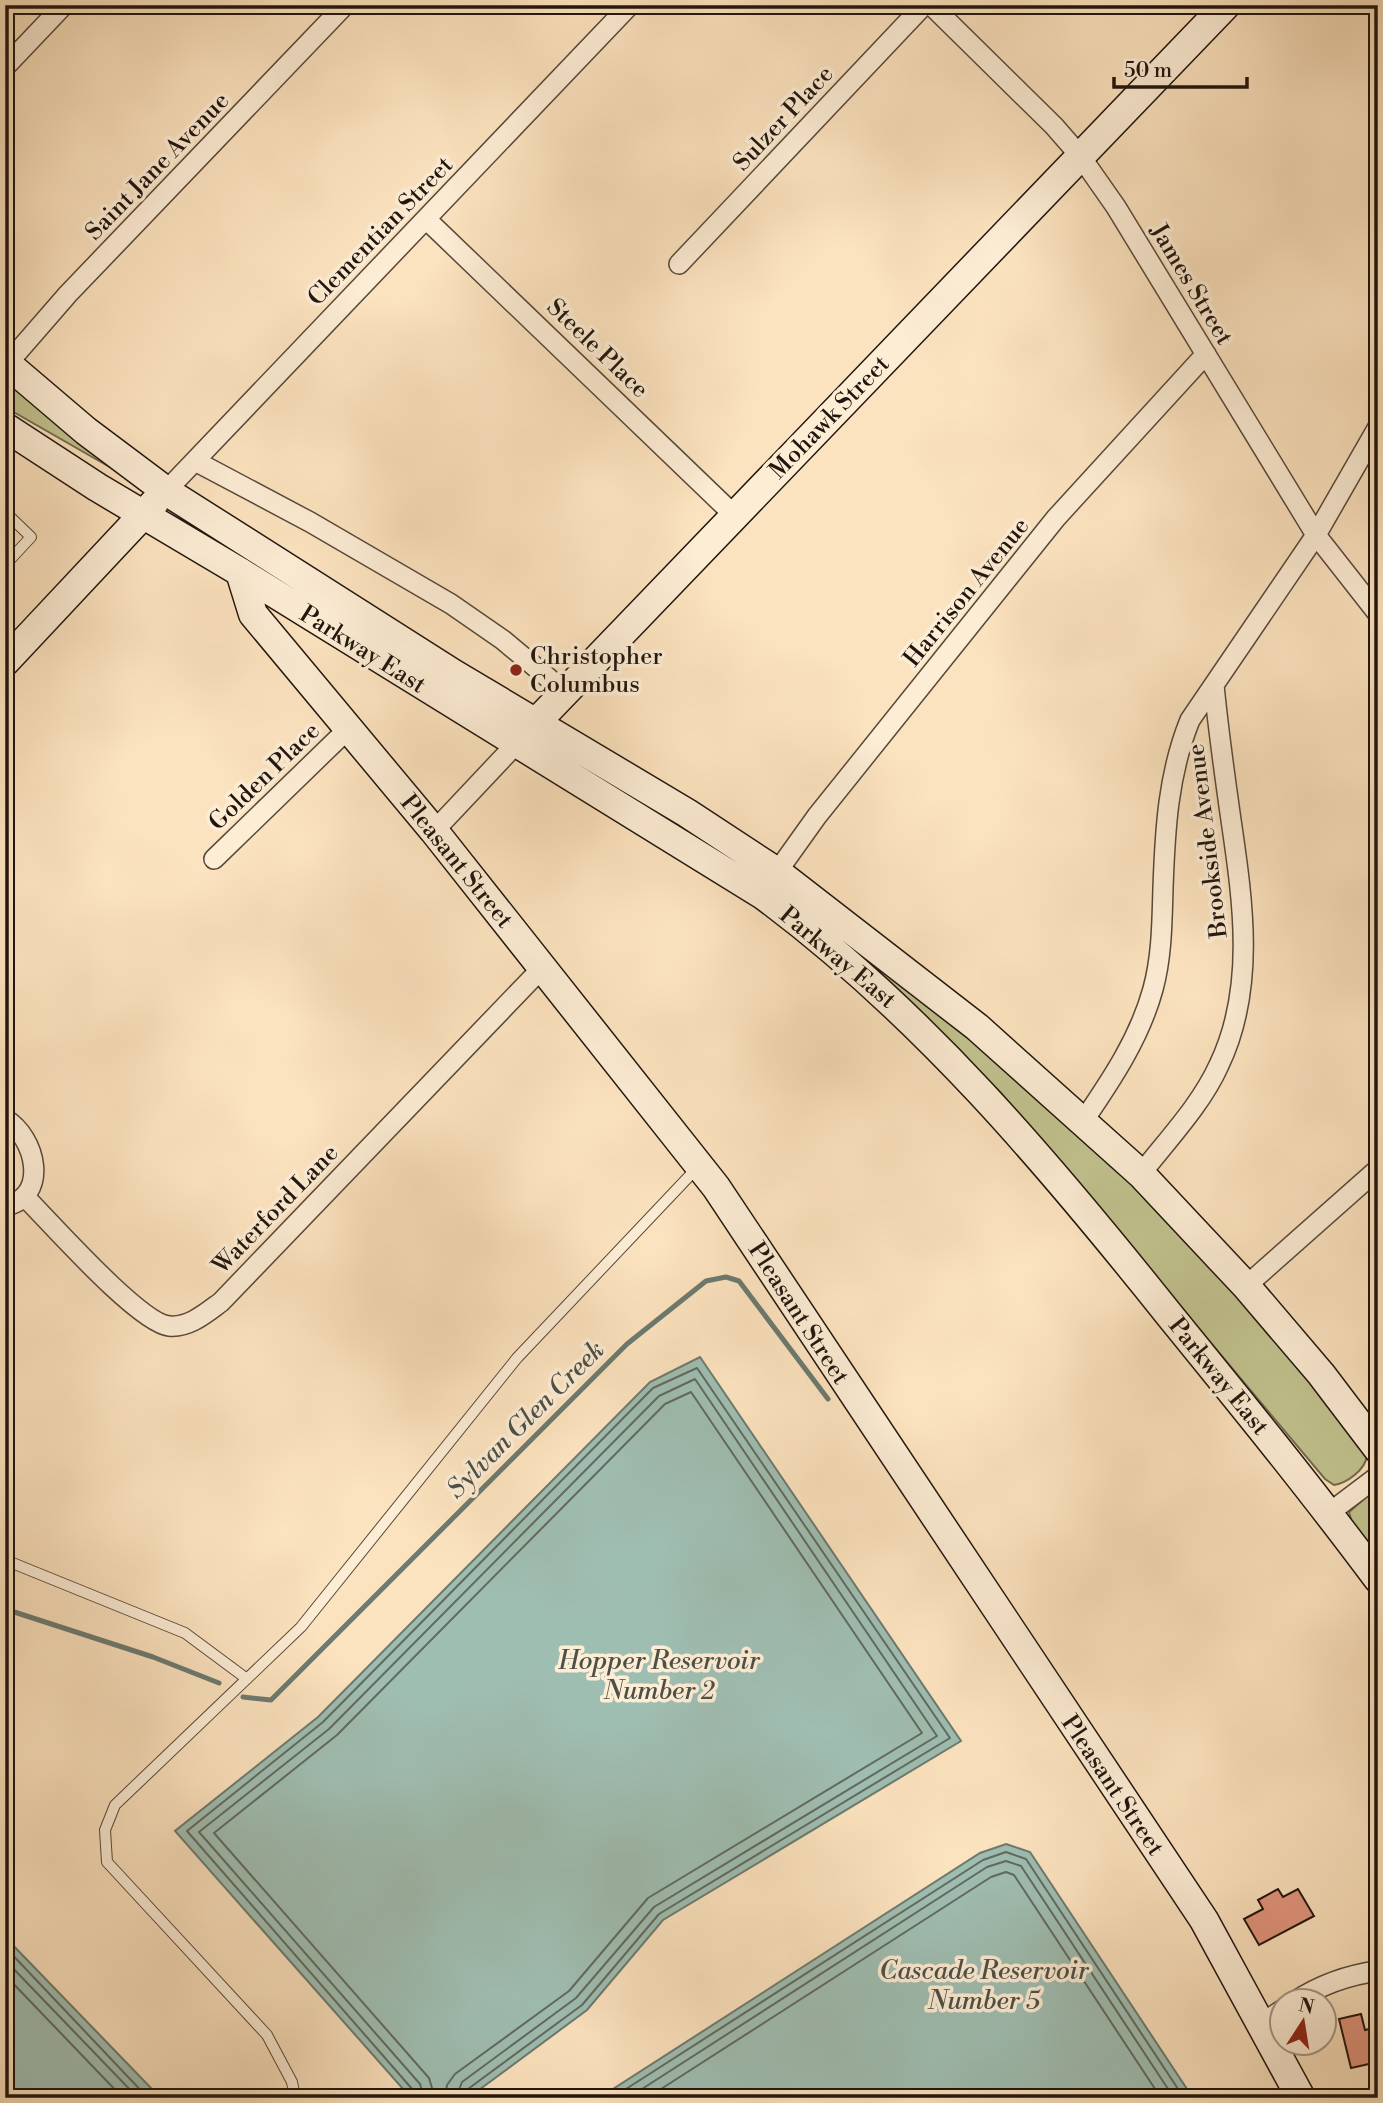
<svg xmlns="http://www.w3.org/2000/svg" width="1383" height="2103" viewBox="0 0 1383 2103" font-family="'Libre Bodoni',serif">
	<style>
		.green { fill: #c2c38f; stroke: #716c4e; stroke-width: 2 }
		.water { fill: #9fbeb2; stroke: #6c7a70; stroke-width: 2 }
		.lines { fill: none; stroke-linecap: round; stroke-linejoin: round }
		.shore { stroke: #606a60; stroke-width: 2 }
		.stream { stroke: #6c7a70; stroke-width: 5 }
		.building { fill: #e2957e; stroke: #20150d; stroke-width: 2 }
		.lane-casing { stroke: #57483a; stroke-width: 12 }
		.street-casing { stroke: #57483a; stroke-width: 22 }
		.secondary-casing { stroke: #20150d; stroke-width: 31 }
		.lane { stroke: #fdedd5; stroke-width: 10 }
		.street { stroke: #fdedd5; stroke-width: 19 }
		.secondary { stroke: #fdedd5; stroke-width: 28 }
		.poi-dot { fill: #8f2418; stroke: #fdedd5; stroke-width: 2.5 }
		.labels { text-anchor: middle; stroke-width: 7; stroke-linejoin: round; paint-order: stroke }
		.street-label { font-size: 24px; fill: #20150d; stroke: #fdedd5 }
		.poi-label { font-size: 24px; fill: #20150d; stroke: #fdedd5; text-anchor: start }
		.water-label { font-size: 26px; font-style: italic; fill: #4c5047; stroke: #fdedd5 }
	</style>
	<rect width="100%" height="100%" fill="#fce3bf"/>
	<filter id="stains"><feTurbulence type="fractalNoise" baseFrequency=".00286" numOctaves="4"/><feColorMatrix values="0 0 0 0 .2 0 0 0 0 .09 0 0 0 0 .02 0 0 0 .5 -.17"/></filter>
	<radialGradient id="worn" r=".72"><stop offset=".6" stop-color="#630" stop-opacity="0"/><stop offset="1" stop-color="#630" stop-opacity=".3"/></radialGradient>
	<path class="green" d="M5,376L127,477L5,407Z
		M788,892L1105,1148L1284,1344L1367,1456C1365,1470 1347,1483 1334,1485L1325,1479L1001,1093L900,992Z
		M1378,1487V1557L1352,1523L1349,1512Z"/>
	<path class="water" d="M700,1357L961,1741L663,1920L587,2010L468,2098H411L175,1831L318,1717L650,1382Z
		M1006,1844L1030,1852L1193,2098H599L980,1853Z
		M5,1937L152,2089L156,2098H5Z"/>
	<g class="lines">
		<path class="shore" d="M5,1947L148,2098
			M5,1960L138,2098
			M5,1975L123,2098
			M415,2098L413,2090L187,1831L323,1722L653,1388L697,1368L950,1738L659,1914L582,2005L468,2089L464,2098
			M424,2098L420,2084L199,1832L329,1729L659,1396L695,1379L937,1736L654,1907L576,1998L462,2082L456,2098
			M435,2098L429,2078L214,1833L337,1735L665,1404L691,1392L922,1733L648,1898L569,1991L455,2074L447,2085L445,2098
			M612,2098L983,1860L1006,1852L1026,1859L1184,2098
			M628,2098L987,1867L1006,1861L1021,1866L1174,2098
			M647,2098L991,1877L1006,1872L1014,1875L1161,2098"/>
		<path class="stream" d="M5,1609L153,1657L219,1683
			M243,1697L271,1700L627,1344L706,1281L726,1277L739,1281L828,1399"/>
	</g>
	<path class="building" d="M1278,1889L1283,1897L1298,1889L1314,1916L1259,1945L1244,1919L1263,1909L1258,1900Z
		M1361,2014L1365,2030L1378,2027V2062L1351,2068L1339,2019Z"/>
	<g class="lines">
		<g class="lane-casing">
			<path id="lane" d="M5,512L31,537L5,565
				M5,1560L185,1633L247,1679
				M295,2098L292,2082L267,2035L107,1862L105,1830L115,1805L301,1627L517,1358L696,1169"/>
		</g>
		<g class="street-casing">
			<path id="street" d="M931,5L1054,126L1081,157L1116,207L1316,535L1378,614
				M5,67L64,5
				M426,219L734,515
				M679,264L924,5
				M8,363L68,294L345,5
				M195,461L310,522L451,604L503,640L565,692
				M166,491L630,5
				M434,831L516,744
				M214,859L348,729
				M777,872L817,816L1056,518L1206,354
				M5,1119C36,1137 50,1197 5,1206
				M1084,1120C1112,1079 1140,1037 1153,989C1162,956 1162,921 1163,888C1165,830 1168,774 1190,720L1316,535L1378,427
				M1141,1174C1168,1139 1201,1105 1219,1065C1257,986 1242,896 1230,813C1224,770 1218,728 1214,685
				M25,1197C50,1222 139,1323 169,1326C189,1328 206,1313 221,1302L542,968
				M1246,1286L1378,1169
				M1329,1513L1378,1476
				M1294,2002C1320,1985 1347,1975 1378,1971
				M1262,2023L1282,2010"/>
		</g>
		<g class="secondary-casing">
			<path id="secondary" d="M5,362L86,431L166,491L454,674L687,813L777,872L977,1027L1141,1174L1246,1286L1321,1374L1378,1449
				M5,427L97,487L240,572L763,895C922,1013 1048,1163 1171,1317C1241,1403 1311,1489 1378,1579
				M240,572L253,614L434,831L716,1187L1204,1920L1301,2098
				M5,662L154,503
				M524,735L1226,5"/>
		</g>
		<use href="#lane" class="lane"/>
		<use href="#street" class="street"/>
		<use href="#secondary" class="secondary"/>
	</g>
	<circle class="poi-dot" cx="516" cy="670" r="7"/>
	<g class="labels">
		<g class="street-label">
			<text transform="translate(783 118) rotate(-47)" y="8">Sulzer Place</text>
			<text transform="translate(157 166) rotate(-46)" y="8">Saint Jane Avenue</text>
			<text transform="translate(380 231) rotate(-46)" y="8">Clementian Street</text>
			<text transform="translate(1192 284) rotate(59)" y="8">James Street</text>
			<text transform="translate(598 348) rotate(44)" y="8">Steele Place</text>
			<text transform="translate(829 417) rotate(-46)" y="8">Mohawk Street</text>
			<text transform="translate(966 592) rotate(-51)" y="8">Harrison Avenue</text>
			<text transform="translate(363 649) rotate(32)" y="8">Parkway East</text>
			<text transform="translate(264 776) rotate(-44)" y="8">Golden Place</text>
			<text transform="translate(1207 841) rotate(-97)" y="8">Brookside Avenue</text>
			<text transform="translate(457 861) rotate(51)" y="8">Pleasant Street</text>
			<text transform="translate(838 957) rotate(40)" y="8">Parkway East</text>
			<text transform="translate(275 1209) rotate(-46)" y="8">Waterford Lane</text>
			<text transform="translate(799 1313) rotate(57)" y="8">Pleasant Street</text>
			<text transform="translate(1219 1376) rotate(51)" y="8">Parkway East</text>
			<text transform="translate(1113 1785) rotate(56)" y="8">Pleasant Street</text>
		</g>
		<g class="poi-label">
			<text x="530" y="664">Christopher<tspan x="530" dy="28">Columbus</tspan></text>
		</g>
		<g class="water-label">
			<text transform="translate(525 1419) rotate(-45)" y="9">Sylvan Glen Creek</text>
			<text x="659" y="1669">Hopper Reservoir<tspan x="659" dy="30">Number 2</tspan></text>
			<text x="984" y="1979">Cascade Reservoir<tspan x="984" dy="30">Number 5</tspan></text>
		</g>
	</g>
	<rect width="1383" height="2103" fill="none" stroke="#fce3bf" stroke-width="28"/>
	<rect x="7" y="7" width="1369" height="2089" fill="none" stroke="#20150d" stroke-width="3.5"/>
	<rect x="14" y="14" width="1355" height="2075" fill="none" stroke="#20150d" stroke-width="2"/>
	<g transform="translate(1303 2022) rotate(12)"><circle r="33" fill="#fdedd5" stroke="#a59785" stroke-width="2"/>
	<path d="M0-5L12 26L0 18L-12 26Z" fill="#8f2418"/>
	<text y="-10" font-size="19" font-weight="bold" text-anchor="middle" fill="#20150d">N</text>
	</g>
	<path d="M1114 77v10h133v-10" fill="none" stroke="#20150d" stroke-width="3.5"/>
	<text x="1124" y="77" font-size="21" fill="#20150d" stroke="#fdedd5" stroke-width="5" paint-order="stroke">50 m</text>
	<rect width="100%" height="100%" filter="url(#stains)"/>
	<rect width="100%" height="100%" fill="url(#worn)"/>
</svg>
